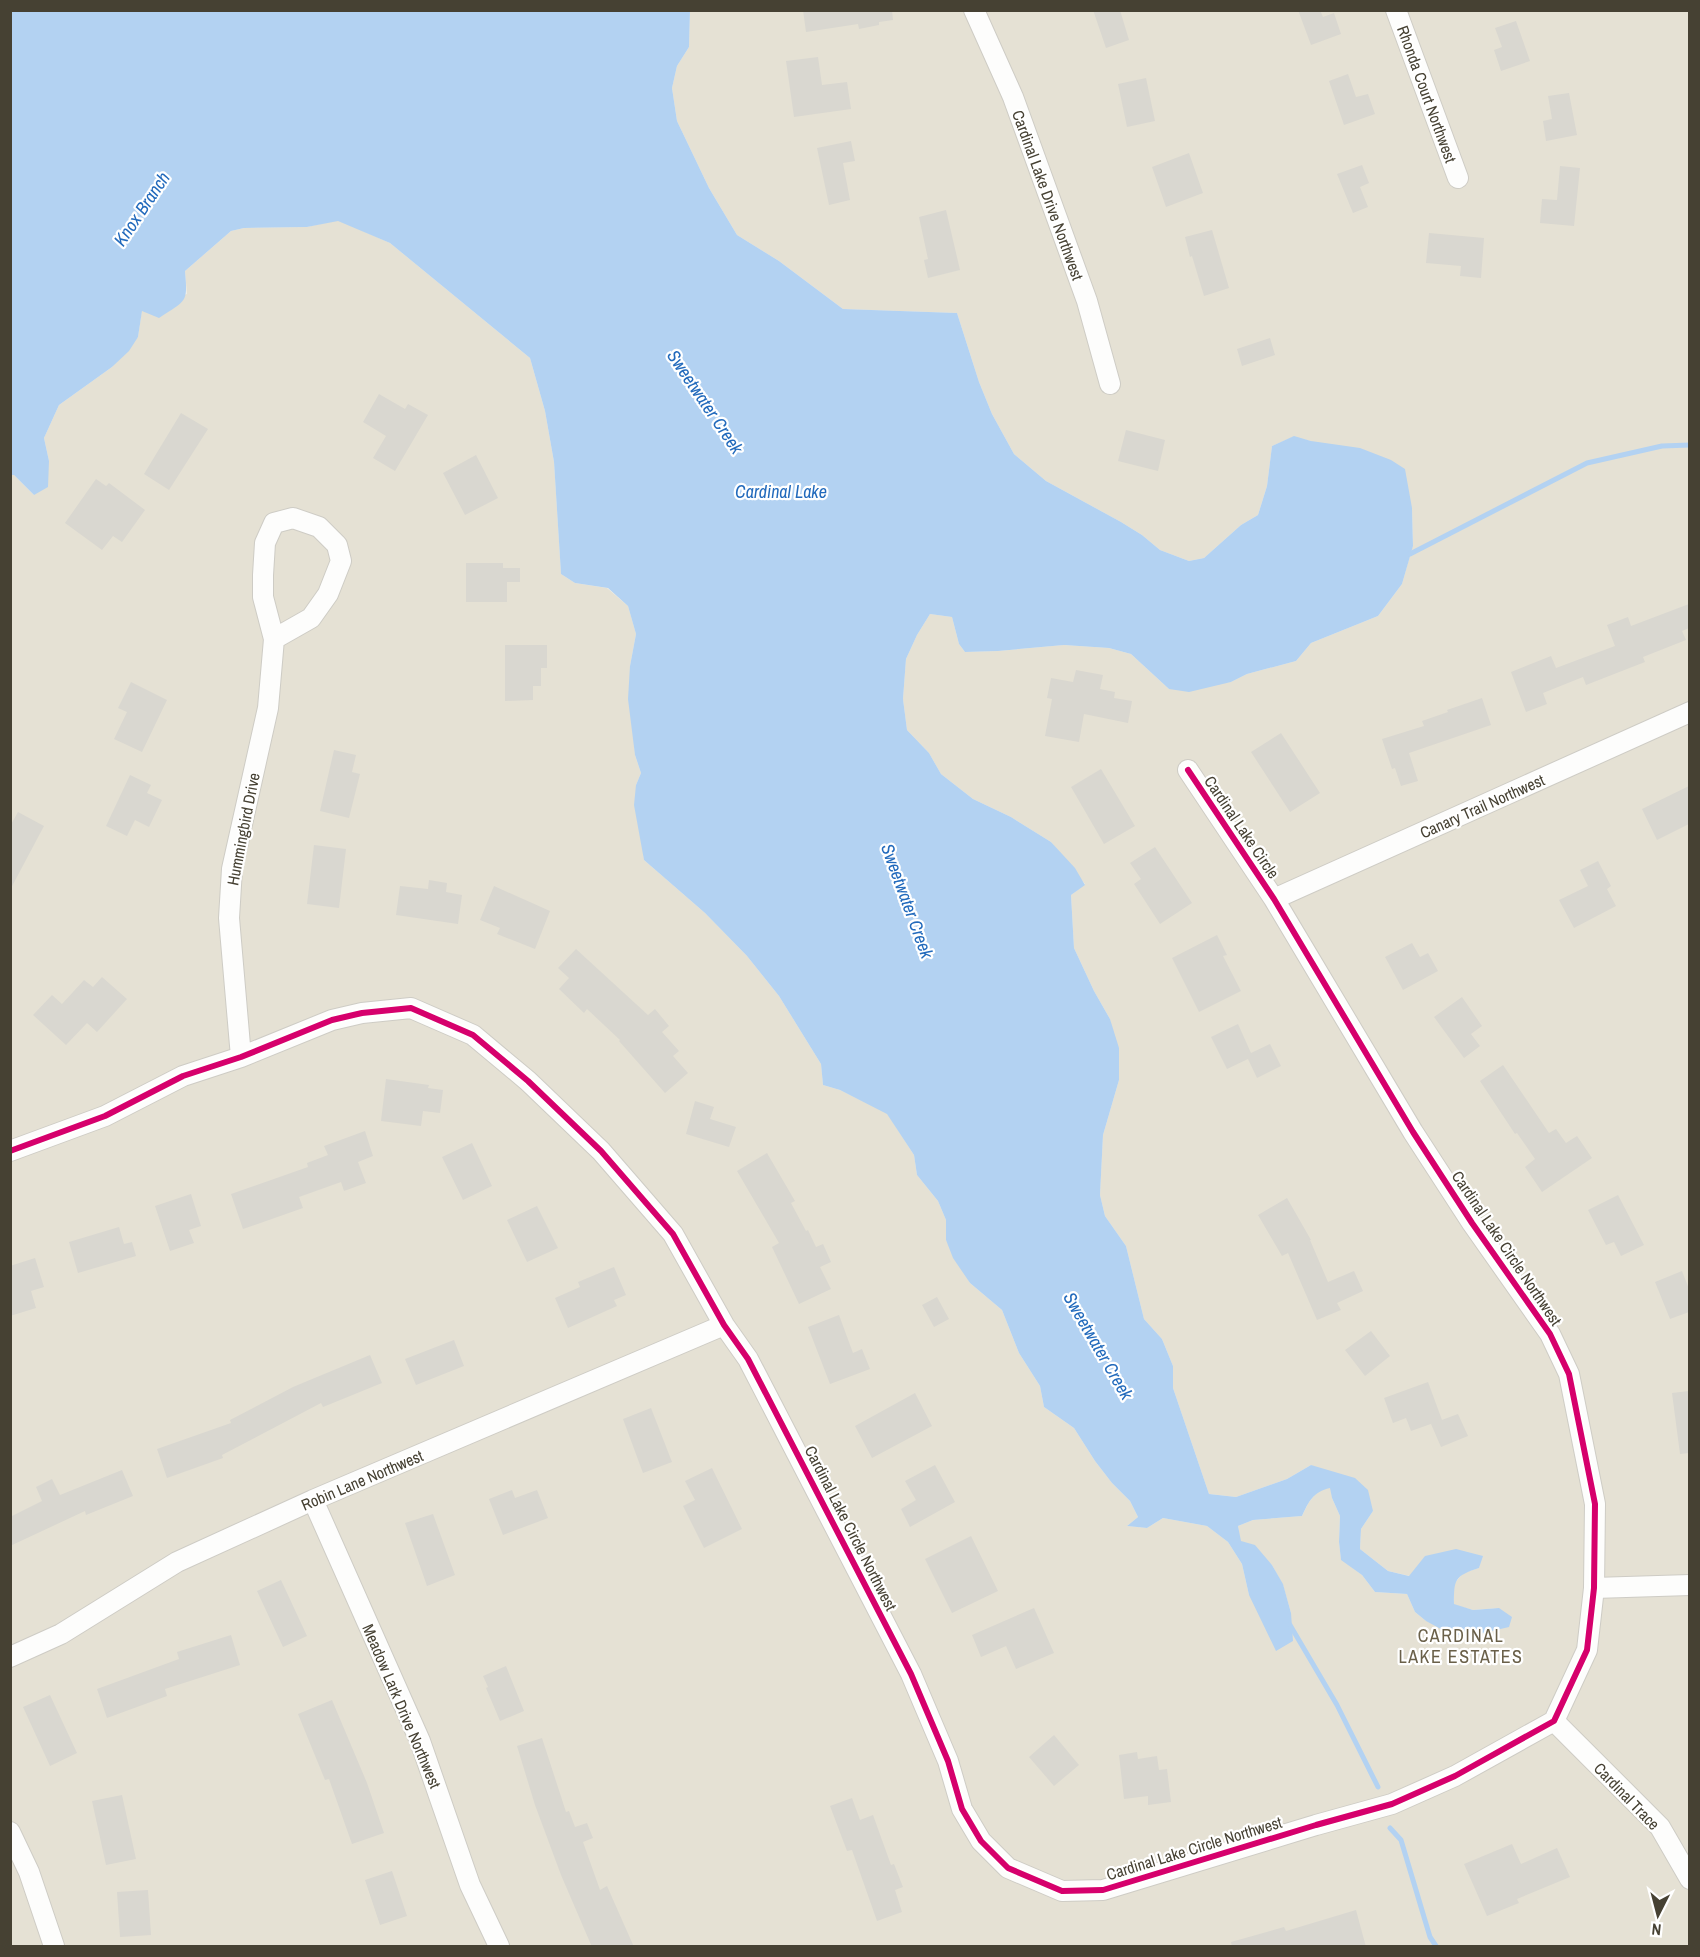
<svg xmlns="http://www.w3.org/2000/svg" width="1700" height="1957" viewBox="0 0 1700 1957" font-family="'Archivo Narrow',sans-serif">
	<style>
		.residential { fill: #e5e1d4 }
		.water { fill: #b3d2f2 }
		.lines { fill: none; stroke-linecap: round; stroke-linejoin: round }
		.stream { stroke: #b3d2f2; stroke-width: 5 }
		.building { fill: #d9d7d0 }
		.minor-casing { stroke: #ceccc5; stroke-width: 22 }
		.minor { stroke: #fdfdfc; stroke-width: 20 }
		.cycleway-casing { stroke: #fff; stroke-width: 10 }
		.cycleway { stroke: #d6006c; stroke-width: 6 }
		.labels { text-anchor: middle; stroke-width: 4.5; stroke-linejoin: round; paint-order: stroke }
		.street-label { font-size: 16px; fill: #464133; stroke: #fff }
		.water-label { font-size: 18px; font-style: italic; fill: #226abc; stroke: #fff }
		.neighbourhood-label { font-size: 18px; letter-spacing: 1.5px; fill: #6a6049; stroke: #fff }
	</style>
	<rect width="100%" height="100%" fill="#f0efe8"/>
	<path class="residential" d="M690,11H1689V1946H11L10,475H14L34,495L49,461L44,438L59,405L112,367L138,337L142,310L187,294L185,271L231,231L244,228L307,227L338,220L390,243L530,358L545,411L554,462L561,574L575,583L607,588L628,606L636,634L630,666L635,755L641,773L636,785L644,860L705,913L747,956L779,996L821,1064L823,1085L840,1090L887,1113L914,1155L917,1175L938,1201L946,1220V1240L970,1283L1002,1310L1019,1353L1040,1386L1044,1407L1074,1428L1095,1461L1112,1483L1130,1501L1138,1517L1127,1526L1147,1528L1163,1518L1207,1526L1228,1542L1242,1564L1249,1595L1291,1613L1283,1585L1272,1565L1240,1541L1238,1526L1253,1520L1302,1516L1309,1502L1318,1491L1331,1487L1332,1498L1340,1516L1339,1542L1341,1559L1362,1575L1375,1592L1407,1594L1415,1612L1426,1621L1499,1608L1473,1610L1454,1605V1584L1463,1573L1479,1568L1482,1556L1410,1576L1388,1571L1360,1549L1361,1529L1373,1511L1311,1465L1287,1479L1236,1497L1209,1494L1173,1388V1366L1162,1339L1144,1319L1126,1246L1105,1216L1100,1195L1103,1135L1119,1080L1110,1019L1094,991L1074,948L1071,895L1085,884L1051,842L1011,817L973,799L941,774L929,753L907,730L903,699L906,659L917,635L930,614L952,617L959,644L965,652L998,651L1064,645L1109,648L1131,654L1169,689L1231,682L1247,674L1296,661L1311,643L1378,616L1402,584L1413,545L1412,508L1311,441L1293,437L1272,446L1267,486L1258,515L1241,525L1204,558L1189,561L1160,550L1142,535L1121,522L1046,481L1014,454L992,414L979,382L957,313L843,309L779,261L737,235L709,188L677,121L672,88L677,66L689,47Z"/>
	<path class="water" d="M10,11H690L689,47L677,66L672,88L677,121L709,188L737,235L779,261L843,309L957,313L979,382L992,414L1014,454L1046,481L1121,522L1142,535L1160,550L1189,561L1204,558L1241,525L1258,515L1267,486L1272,446L1294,436L1311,441L1360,448L1391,460L1405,469L1412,508L1413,546L1402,584L1378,616L1311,643L1296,661L1247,674L1231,682L1189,692L1169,689L1131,654L1109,648L1064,645L998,651L965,652L959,644L952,617L930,614L917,635L906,659L903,699L907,730L929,753L941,774L973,799L1011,817L1051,842L1075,868L1085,885L1071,895L1074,948L1094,991L1110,1019L1119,1048V1080L1103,1135L1100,1195L1105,1216L1126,1246L1144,1319L1162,1339L1173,1366V1388L1209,1494L1236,1497L1287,1479L1311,1465L1355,1478L1368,1490L1373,1511L1361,1529L1360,1549L1388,1571L1409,1576L1425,1556L1456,1549L1483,1556L1479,1568C1454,1576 1454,1580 1454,1604L1473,1610L1499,1608L1512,1617L1509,1627L1475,1635H1452L1426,1621L1415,1612L1407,1594L1375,1592L1362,1575L1341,1560L1339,1542L1340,1516L1332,1498L1330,1488C1313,1492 1309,1501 1302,1516L1253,1520L1238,1526L1241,1541L1255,1545L1272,1565L1283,1584L1291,1613L1293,1641L1276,1651L1249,1595L1242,1564L1228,1542L1207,1526L1163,1518L1147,1528L1127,1526L1138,1517L1130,1501L1112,1483L1095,1461L1074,1428L1044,1407L1040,1386L1019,1353L1002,1310L970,1283L953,1258L946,1240V1220L938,1201L917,1175L914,1155L887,1114L840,1090L823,1085L821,1064L779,996L747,956L705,913L644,860L634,805L636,785L641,773L635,755L628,699L630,666L636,634L628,606L608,588L575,583L561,574L554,462L545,411L530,358L390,243L338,221L307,227L244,228L231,231L185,271C188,304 186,300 159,318L142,311L138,337L129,351L112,367L59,405L44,438L49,461L48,487L34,495L14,475H11Z"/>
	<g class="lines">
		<path class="stream" d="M1410,554L1587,463L1662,446L1690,445
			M1290,1625L1337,1705L1378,1787
			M1390,1828L1401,1840L1430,1937L1436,1946"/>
	</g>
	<path class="building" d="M803,10H892L893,20L879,22V25L859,29L858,24L806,32Z
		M1093,10H1120L1129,40L1106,48Z
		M1298,10H1320L1323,17L1334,13L1341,34L1311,45Z
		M1516,21L1530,61L1501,71L1494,50L1502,47L1495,28Z
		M818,57L822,85L847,82L851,109L794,117L786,61Z
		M1348,74L1356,97L1368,94L1375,114L1344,125L1329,81Z
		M1146,78L1155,121L1127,127L1118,84Z
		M1569,93L1577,135L1546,141L1543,121L1552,119L1548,96Z
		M851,141L855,161L843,163L850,200L829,205L817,148Z
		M1189,153L1203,193L1166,207L1152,167Z
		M1362,165L1369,183L1360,187L1368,207L1353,213L1337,174Z
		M1560,166L1580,168L1574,226L1540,223L1542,199L1557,200Z
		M946,210L960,270L928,278L924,260L928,259L919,217Z
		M1212,230L1229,288L1204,296L1192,256L1190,257L1185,237Z
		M1429,233L1484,238L1481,278L1460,276L1461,266L1426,263Z
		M1270,338L1275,355L1242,366L1237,349Z
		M379,394L405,409L408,404L428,415L395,471L373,458L386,436L363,422Z
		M181,413L208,429L169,490L144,474Z
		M1126,430L1165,440L1158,471L1118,461Z
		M476,455L498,498L465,515L443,473Z
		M96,479L106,486L109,483L145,510L122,542L113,536L102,550L65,523Z
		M466,563H503V568H520V582H507V602H466Z
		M1689,604V628L1682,631L1686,640L1643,657L1645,662L1586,685L1583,677L1543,693L1547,704L1526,712L1511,672L1551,656L1556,668L1615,646L1607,625L1628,617L1631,626Z
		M505,645H547V668H541V686H533V700L505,701Z
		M1076,670L1103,675L1100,689L1115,692L1114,698L1132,701L1128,723L1084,714L1079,742L1045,736L1052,699L1047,698L1051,678L1073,682Z
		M131,682L167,700L142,752L114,739L127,712L118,708Z
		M1482,698L1491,725L1409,753L1418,781L1401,786L1395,768L1392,769L1382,739L1424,726L1422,721L1448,712L1447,710Z
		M1281,733L1320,793L1290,812L1251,752Z
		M334,750L356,755L352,772L360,774L349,818L320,811Z
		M1101,769L1135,826L1104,844L1071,787Z
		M130,775L151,785L147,793L162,800L149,827L135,820L127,836L106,826Z
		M1689,786V824L1657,840L1642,809Z
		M18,812L44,826L10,890V826Z
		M314,845L346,849L339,908L307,904Z
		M1155,847L1192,903L1160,924L1134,884L1141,879L1130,863Z
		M1598,861L1611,886L1607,889L1616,906L1574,928L1559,900L1588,886L1580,870Z
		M429,880L447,883L446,892L462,895L458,924L396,915L400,886L428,889Z
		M494,886L550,911L535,949L497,934L500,928L480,920Z
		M1217,935L1227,955L1223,956L1241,991L1199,1012L1172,958Z
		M1412,943L1420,957L1428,953L1438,971L1403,990L1385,957Z
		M576,949L648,1015L655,1009L669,1026L662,1032L679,1051L673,1056L688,1073L665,1093L619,1041L620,1040L587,1009L584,1013L559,989L569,978L558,968Z
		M102,977L127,999L97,1032L87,1023L66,1045L33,1015L52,995L62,1004L84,980L93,987Z
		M1462,997L1482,1026L1471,1034L1480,1046L1464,1058L1434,1017Z
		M1238,1024L1251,1053L1270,1044L1281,1066L1257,1078L1248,1059L1227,1069L1211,1037Z
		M1503,1065L1549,1133L1556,1129L1566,1143L1577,1136L1592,1158L1542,1192L1525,1167L1535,1159L1517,1133L1515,1134L1480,1081Z
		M386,1079L429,1085L428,1088L443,1090L440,1113L423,1111L421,1126L381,1121Z
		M695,1101L714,1107L710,1119L736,1127L729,1147L686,1134Z
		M365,1131L373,1156L358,1162L366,1183L344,1191L341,1182L299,1197L303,1208L243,1229L231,1194L308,1167L307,1163L328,1155L324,1146Z
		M472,1143L492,1186L463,1200L442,1157Z
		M767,1153L795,1201L791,1203L806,1231L808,1230L816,1247L823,1244L831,1262L820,1267L831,1289L799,1304L772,1247L779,1243L737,1171Z
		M191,1194L201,1226L189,1230L194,1243L170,1251L155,1206Z
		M1618,1195L1644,1245L1621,1256L1614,1242L1606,1245L1588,1210Z
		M1287,1198L1311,1240H1310L1328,1282L1354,1271L1363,1291L1337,1303L1341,1310L1317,1320L1288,1253L1282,1256L1258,1215Z
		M537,1206L558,1248L527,1262L507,1220Z
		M119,1227L124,1244L132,1242L136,1256L78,1273L69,1242Z
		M35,1258L44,1287L31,1291L36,1308L10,1316V1266Z
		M614,1267L626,1295L614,1300L617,1306L568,1328L555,1298L580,1287L578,1282Z
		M1682,1271L1689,1289V1312L1670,1319L1655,1282Z
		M937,1297L949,1319L934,1327L922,1305Z
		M839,1315L853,1353L862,1349L870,1369L830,1384L808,1327Z
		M1371,1331L1390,1356L1365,1376L1345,1350Z
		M454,1340L464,1366L416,1385L405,1359Z
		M370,1355L382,1383L323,1407L321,1403L222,1455L223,1458L167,1478L157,1449L231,1423L230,1420L293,1387Z
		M1428,1382L1442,1420L1411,1431L1406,1418L1393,1423L1384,1398Z
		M1689,1391V1453L1680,1454L1672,1393Z
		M915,1393L932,1426L872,1458L855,1426Z
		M651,1408L672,1462L643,1473L623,1419Z
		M1458,1414L1468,1436L1441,1447L1431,1424Z
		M935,1465L955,1502L910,1527L901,1509L916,1500L905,1481Z
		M712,1468L742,1529L704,1548L683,1506L695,1500L685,1481Z
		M122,1470L133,1496L86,1515L85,1511L10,1546V1517L42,1501L36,1487L52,1479L60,1495Z
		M512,1490L515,1498L537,1490L548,1518L503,1535L489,1499Z
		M433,1514L455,1575L427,1586L405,1523Z
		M971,1536L998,1591L952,1613L925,1559Z
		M281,1580L307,1636L283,1647L257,1591Z
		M1034,1608L1054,1653L1016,1669L1006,1646L981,1657L972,1635Z
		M231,1635L240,1665L165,1689L167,1696L107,1718L97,1689L179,1659L177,1652Z
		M506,1666L524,1711L500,1721L486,1688L488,1687L483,1676Z
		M50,1695L77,1753L50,1766L23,1707Z
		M332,1700L367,1783L384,1833L352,1844L329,1779L325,1780L298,1714Z
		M1054,1735L1079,1765L1054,1786L1029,1757Z
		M542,1738L566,1812L569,1811L575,1827L587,1823L593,1838L583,1842L600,1890L607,1886L634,1947H592L561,1875L535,1805L517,1746Z
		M1137,1752L1138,1759L1157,1756L1159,1770L1167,1769L1171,1802L1148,1805V1796L1124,1799L1119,1755Z
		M122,1795L136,1859L106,1865L92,1801Z
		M852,1798L860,1820L873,1815L891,1865L894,1864L903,1887L895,1890L902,1912L877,1921L852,1850L847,1851L830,1806Z
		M1512,1844L1521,1864L1557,1848L1570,1877L1517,1899L1519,1903L1487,1916L1464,1864Z
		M392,1871L407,1916L380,1925L365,1880Z
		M148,1890L151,1935L120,1937L117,1892Z
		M1356,1910L1366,1947H1232L1231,1942L1284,1927L1286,1931Z"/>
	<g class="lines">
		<g class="minor-casing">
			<path id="minor" d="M974,10L1013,97L1087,301L1110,384
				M1396,10L1458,178
				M1274,899L1690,712
				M241,1057L229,918L232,869L268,708L274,639L263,597V575L265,543L274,523L293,518L319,527L337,545L341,561L328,594L311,618L274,639
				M10,1151L105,1116L183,1076L241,1057L332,1020L362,1013L411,1008L473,1035L528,1081L601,1151L673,1234L724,1325L748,1359L911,1674L948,1761L962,1809L981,1841L1008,1868L1062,1891L1103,1890L1316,1825L1392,1804L1455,1776L1554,1721L1587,1650L1594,1588L1595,1504L1569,1374L1550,1334L1472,1223L1413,1132L1274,899L1188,770
				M313,1500L420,1741L470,1885L499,1946
				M1594,1588L1690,1585
				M10,1657L61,1634L177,1562L313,1500L724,1325
				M1554,1721L1660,1827L1690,1879
				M10,1832L29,1872L54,1946"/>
		</g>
		<use href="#minor" class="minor"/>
		<g class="cycleway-casing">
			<path id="cycleway" d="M10,1151L105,1116L183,1076L241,1057L332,1020L362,1013L411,1008L473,1035L528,1081L601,1151L673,1234L724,1325L748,1359L911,1674L948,1761L962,1809L981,1841L1008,1868L1062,1891L1103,1890L1316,1825L1392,1804L1455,1776L1554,1721L1587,1650L1594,1588L1595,1504L1569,1374L1550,1334L1472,1223L1413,1132L1274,899L1188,770"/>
		</g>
		<use href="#cycleway" class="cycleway"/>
	</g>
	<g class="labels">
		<g class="street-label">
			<text transform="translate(1427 94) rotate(70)" y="6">Rhonda Court Northwest</text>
			<text transform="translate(1048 195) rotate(70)" y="6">Cardinal Lake Drive Northwest</text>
			<text transform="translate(1482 806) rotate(-24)" y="6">Canary Trail Northwest</text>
			<text transform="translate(1242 827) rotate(56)" y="6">Cardinal Lake Circle</text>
			<text transform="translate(243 829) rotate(-79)" y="6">Hummingbird Drive</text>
			<text transform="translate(1507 1248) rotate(56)" y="6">Cardinal Lake Circle Northwest</text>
			<text transform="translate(362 1480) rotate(-23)" y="6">Robin Lane Northwest</text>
			<text transform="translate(851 1528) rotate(63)" y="6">Cardinal Lake Circle Northwest</text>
			<text transform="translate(402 1706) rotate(67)" y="6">Meadow Lark Drive Northwest</text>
			<text transform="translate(1627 1796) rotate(46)" y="6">Cardinal Trace</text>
			<text transform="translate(1194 1848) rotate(-17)" y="6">Cardinal Lake Circle Northwest</text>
		</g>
		<g class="water-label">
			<text transform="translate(142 209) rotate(-56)" y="6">Knox Branch</text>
			<text transform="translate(705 402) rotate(56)" y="6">Sweetwater Creek</text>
			<text x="781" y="498">Cardinal Lake</text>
			<text transform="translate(907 901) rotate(70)" y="6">Sweetwater Creek</text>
			<text transform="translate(1098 1346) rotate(60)" y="6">Sweetwater Creek</text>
		</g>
		<g class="neighbourhood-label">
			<text x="1461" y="1642">CARDINAL<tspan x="1461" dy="21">LAKE ESTATES</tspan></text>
		</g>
	</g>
	<rect width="1700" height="1957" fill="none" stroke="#464133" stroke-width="24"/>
	<g transform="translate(1658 1915) rotate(186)" stroke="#ffffff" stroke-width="4.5" paint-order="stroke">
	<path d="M0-4.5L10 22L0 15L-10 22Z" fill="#464133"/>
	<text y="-9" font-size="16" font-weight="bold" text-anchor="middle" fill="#464133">N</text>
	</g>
</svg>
